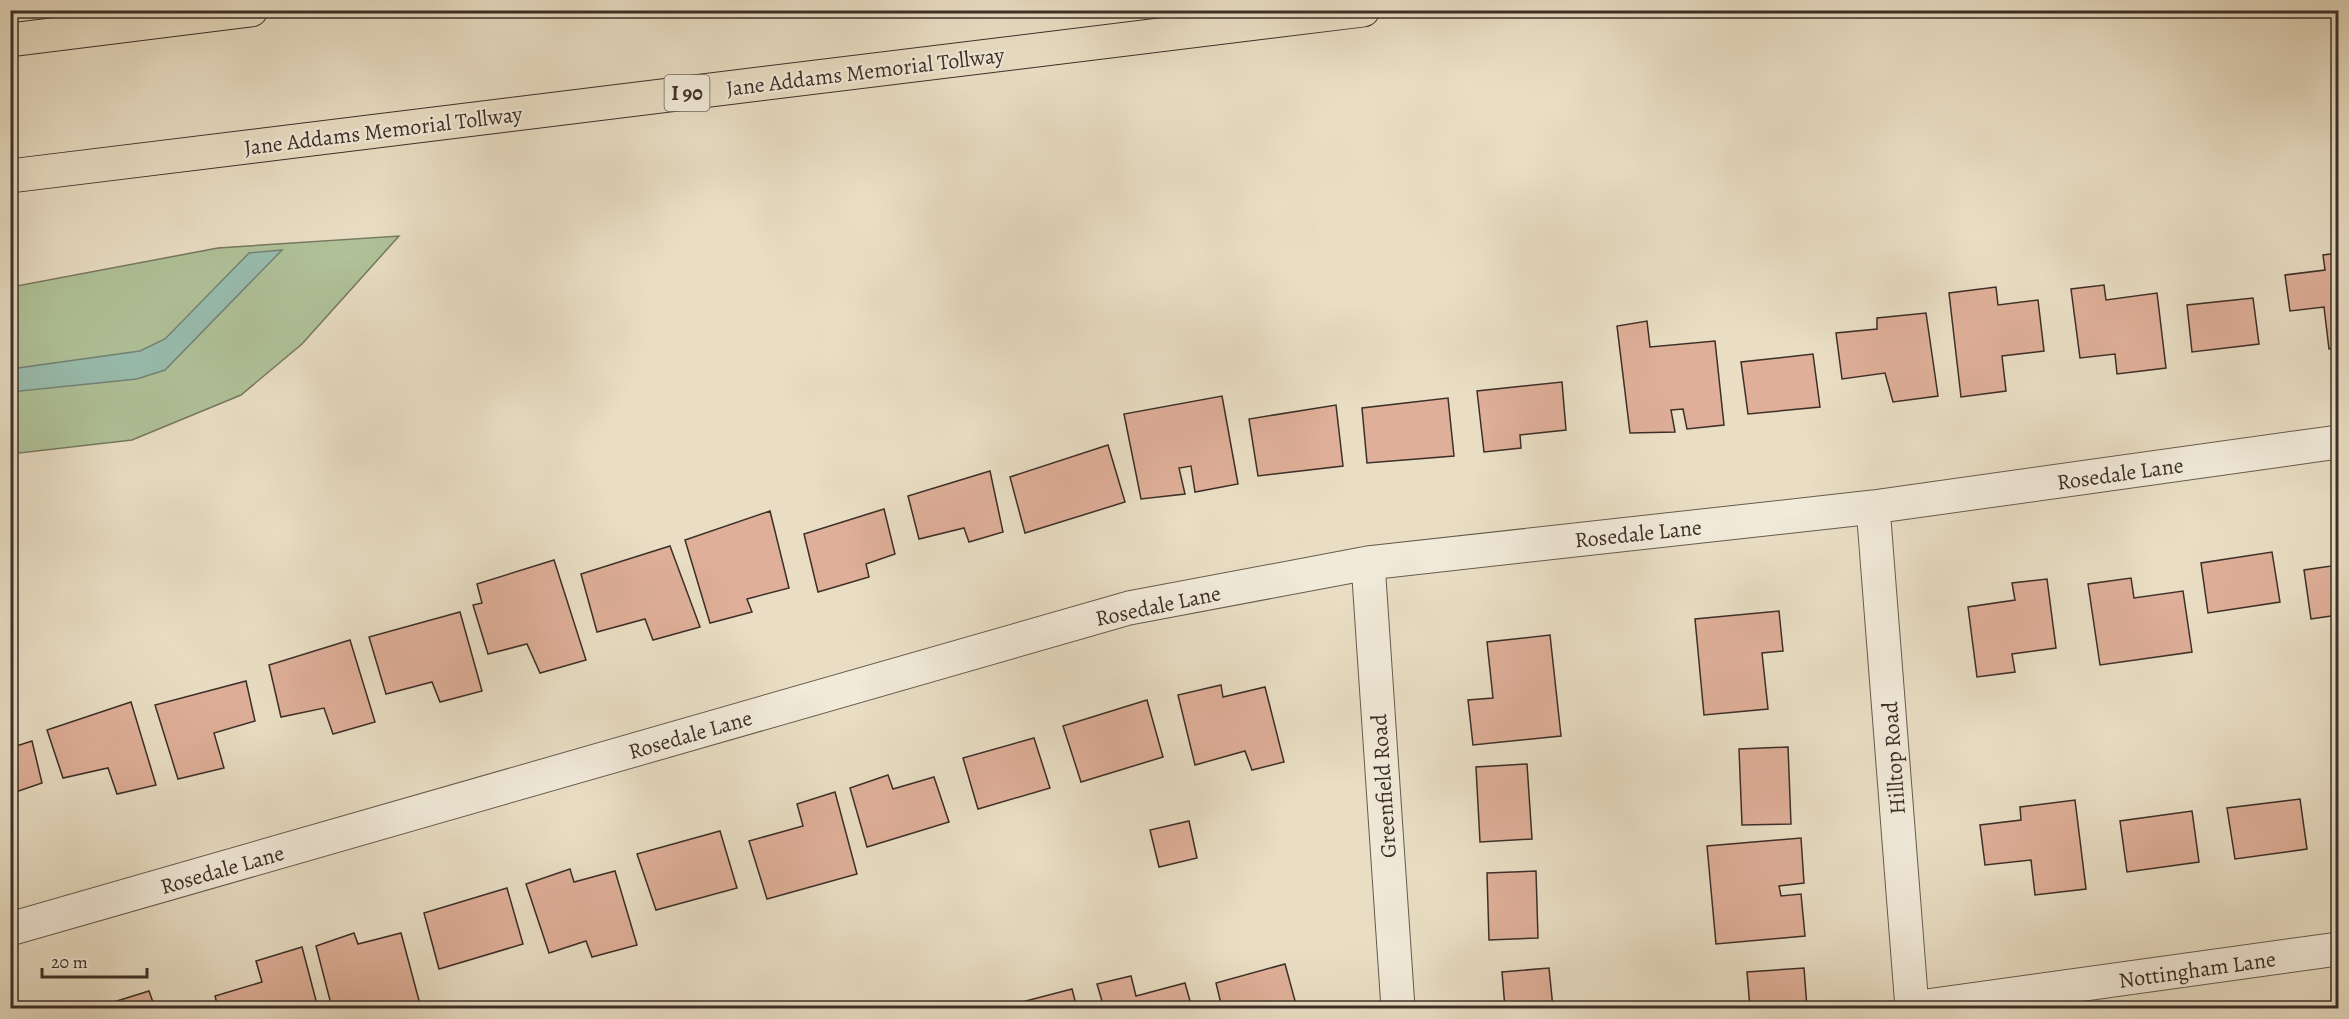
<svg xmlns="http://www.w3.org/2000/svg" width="2349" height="1019" viewBox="0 0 2349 1019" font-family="Alegreya,serif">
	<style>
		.green { fill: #b0c299; stroke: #767860; stroke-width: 1.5 }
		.water { fill: #99bdae; stroke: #748478; stroke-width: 1.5 }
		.building { fill: #dfaf99; stroke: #3c2f28; stroke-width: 1.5 }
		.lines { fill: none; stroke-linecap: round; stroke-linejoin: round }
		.street-casing { stroke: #675b4f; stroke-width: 35 }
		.highway-casing { stroke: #3c2f28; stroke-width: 35 }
		.street { stroke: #f1ead9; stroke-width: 33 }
		.highway { stroke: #e9dec4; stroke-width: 33 }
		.labels { text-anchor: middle; stroke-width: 4.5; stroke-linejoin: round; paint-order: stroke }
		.shield { fill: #f1ead9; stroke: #72675d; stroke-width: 1.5 }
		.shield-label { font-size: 21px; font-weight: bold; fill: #3c2f28 }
		.street-label { font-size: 22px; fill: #3c2f28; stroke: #f1ead9 }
	</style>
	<rect width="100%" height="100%" fill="#e9dec4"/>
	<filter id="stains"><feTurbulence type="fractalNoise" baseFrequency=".00333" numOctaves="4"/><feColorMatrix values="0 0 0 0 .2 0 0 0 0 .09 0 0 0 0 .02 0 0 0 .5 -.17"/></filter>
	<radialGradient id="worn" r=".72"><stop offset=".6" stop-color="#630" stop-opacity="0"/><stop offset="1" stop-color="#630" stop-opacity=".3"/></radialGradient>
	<path class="green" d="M399,236L302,344L241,395L132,440L11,454V287L218,248Z"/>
	<path class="water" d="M282,250L165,370L137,379L11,392V369L140,351L165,339L249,253Z"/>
	<path class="building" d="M2338,253V348L2329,349L2324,307L2290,311L2285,275L2325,270L2323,255Z
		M2104,285L2106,300L2157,293L2166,368L2117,374L2115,354L2080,358L2071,289Z
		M1996,287L1998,305L2038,300L2044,351L2002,356L2006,391L1961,397L1949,293Z
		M2253,298L2259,344L2192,352L2187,305Z
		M1926,313L1938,396L1893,402L1885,373L1842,379L1836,333L1877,329V318Z
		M1647,321L1650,347L1715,341L1724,425L1687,429L1683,409L1671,410L1675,432L1630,433L1617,326Z
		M1813,354L1820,407L1748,414L1741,362Z
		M1562,382L1566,430L1520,435L1521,448L1484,452L1477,391Z
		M1222,396L1238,484L1195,492L1191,466L1179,468L1185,494L1141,499L1124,414Z
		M1448,398L1454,456L1367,463L1362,408Z
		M1336,405L1343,466L1258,476L1249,419Z
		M1108,445L1125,502L1025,533L1010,477Z
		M990,471L1003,532L969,542L964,528L919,539L908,496Z
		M884,509L895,554L866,564L869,577L818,592L804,534Z
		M770,511L789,588L747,599L752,612L710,623L685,540Z
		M670,546L700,627L653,640L645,619L597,632L581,574Z
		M2272,552L2280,602L2208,613L2201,563Z
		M554,560L586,660L540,673L527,644L488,654L473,605L482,603L477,584Z
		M2338,565V615L2311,619L2304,570Z
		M2131,578L2134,598L2183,591L2192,652L2100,665L2088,584Z
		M2047,579L2056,648L2012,654L2015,672L1977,677L1968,607L2015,600L2012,583Z
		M1779,611L1783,651L1762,653L1768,709L1704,715L1695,619Z
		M460,612L482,691L440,702L432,682L386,694L369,637Z
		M1550,635L1561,736L1473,745L1468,700L1493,698L1487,642Z
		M350,640L375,722L333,734L324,708L281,717L269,665Z
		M246,681L255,721L214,733L224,768L178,779L155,705Z
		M1221,685L1223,697L1265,687L1284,762L1252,770L1245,751L1195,765L1178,695Z
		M1147,700L1163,757L1081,782L1063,726Z
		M131,702L156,785L117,794L108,768L63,778L47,730Z
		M1034,738L1050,788L978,809L963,758Z
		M32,741L42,783L10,794V748Z
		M1788,747L1791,824L1742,825L1739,749Z
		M1527,764L1532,839L1480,842L1476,767Z
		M888,775L893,789L934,777L949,822L867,847L850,788Z
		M835,792L857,874L767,899L749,841L803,826L797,804Z
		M2300,799L2307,849L2235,859L2227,808Z
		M2075,800L2086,889L2035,895L2031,860L1985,865L1980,825L2021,820L2020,807Z
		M2192,811L2199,862L2127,872L2120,821Z
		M1189,821L1197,858L1159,867L1150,830Z
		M720,831L737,888L656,910L637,854Z
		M1801,838L1804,883L1779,886L1781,896L1801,894L1805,936L1716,944L1707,846Z
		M570,869L574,882L615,871L637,945L592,957L586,941L549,953L526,884Z
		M1536,871L1538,938L1489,940L1487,873Z
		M507,888L523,944L439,969L424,913Z
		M354,933L358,944L401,933L421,1008H332L316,946Z
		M302,947L318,1008H218L215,996L262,982L256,961Z
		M1285,964L1297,1008H1222L1216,983Z
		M1549,968L1553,1008H1505L1502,972Z
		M1804,968L1807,1008H1750L1747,972Z
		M1131,976L1136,996L1185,983L1192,1008H1104L1097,984Z
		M1072,989L1077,1008H999Z
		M149,991L155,1008H102L101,1006Z"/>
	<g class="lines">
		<g class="street-casing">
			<path id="street" d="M1873,507L1912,1008
				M1368,563L1398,1008
				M10,929L1129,608L1368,563L1873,507L2338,442
				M1912,1008L2338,949"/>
		</g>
		<g class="highway-casing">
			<path id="highway" d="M10,40L251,10
				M10,176L1363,10"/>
		</g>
		<use href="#street" class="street"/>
		<use href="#highway" class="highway"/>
	</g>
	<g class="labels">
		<rect class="shield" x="664.5" y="75" width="45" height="36" rx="4.5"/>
		<g class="shield-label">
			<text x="687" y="100">I 90</text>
		</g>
		<g class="street-label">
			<text transform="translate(865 71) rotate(-7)" y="8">Jane Addams Memorial Tollway</text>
			<text transform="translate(383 130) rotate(-7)" y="8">Jane Addams Memorial Tollway</text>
			<text transform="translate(2120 473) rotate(-8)" y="8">Rosedale Lane</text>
			<text transform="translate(1638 533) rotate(-6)" y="8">Rosedale Lane</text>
			<text transform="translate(1158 605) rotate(-12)" y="8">Rosedale Lane</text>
			<text transform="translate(690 734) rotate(-16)" y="8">Rosedale Lane</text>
			<text transform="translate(1893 758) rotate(-94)" y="8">Hilltop Road</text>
			<text transform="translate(1383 786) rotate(-94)" y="8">Greenfield Road</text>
			<text transform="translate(222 869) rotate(-16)" y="8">Rosedale Lane</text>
			<text transform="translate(2197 969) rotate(-8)" y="8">Nottingham Lane</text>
		</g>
	</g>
	<rect width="2349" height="1019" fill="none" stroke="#e9dec4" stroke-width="36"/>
	<rect x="12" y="12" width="2325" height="995" fill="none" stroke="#3c2f28" stroke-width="3"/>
	<rect x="18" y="18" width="2313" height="983" fill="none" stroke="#3c2f28" stroke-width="1.5"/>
	<path d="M42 968v9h105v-9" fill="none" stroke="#3c2f28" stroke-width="3"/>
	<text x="51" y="968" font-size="18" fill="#3c2f28" stroke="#f1ead9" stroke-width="4.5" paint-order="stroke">20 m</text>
	<rect width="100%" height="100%" filter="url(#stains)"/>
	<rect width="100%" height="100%" fill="url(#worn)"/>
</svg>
